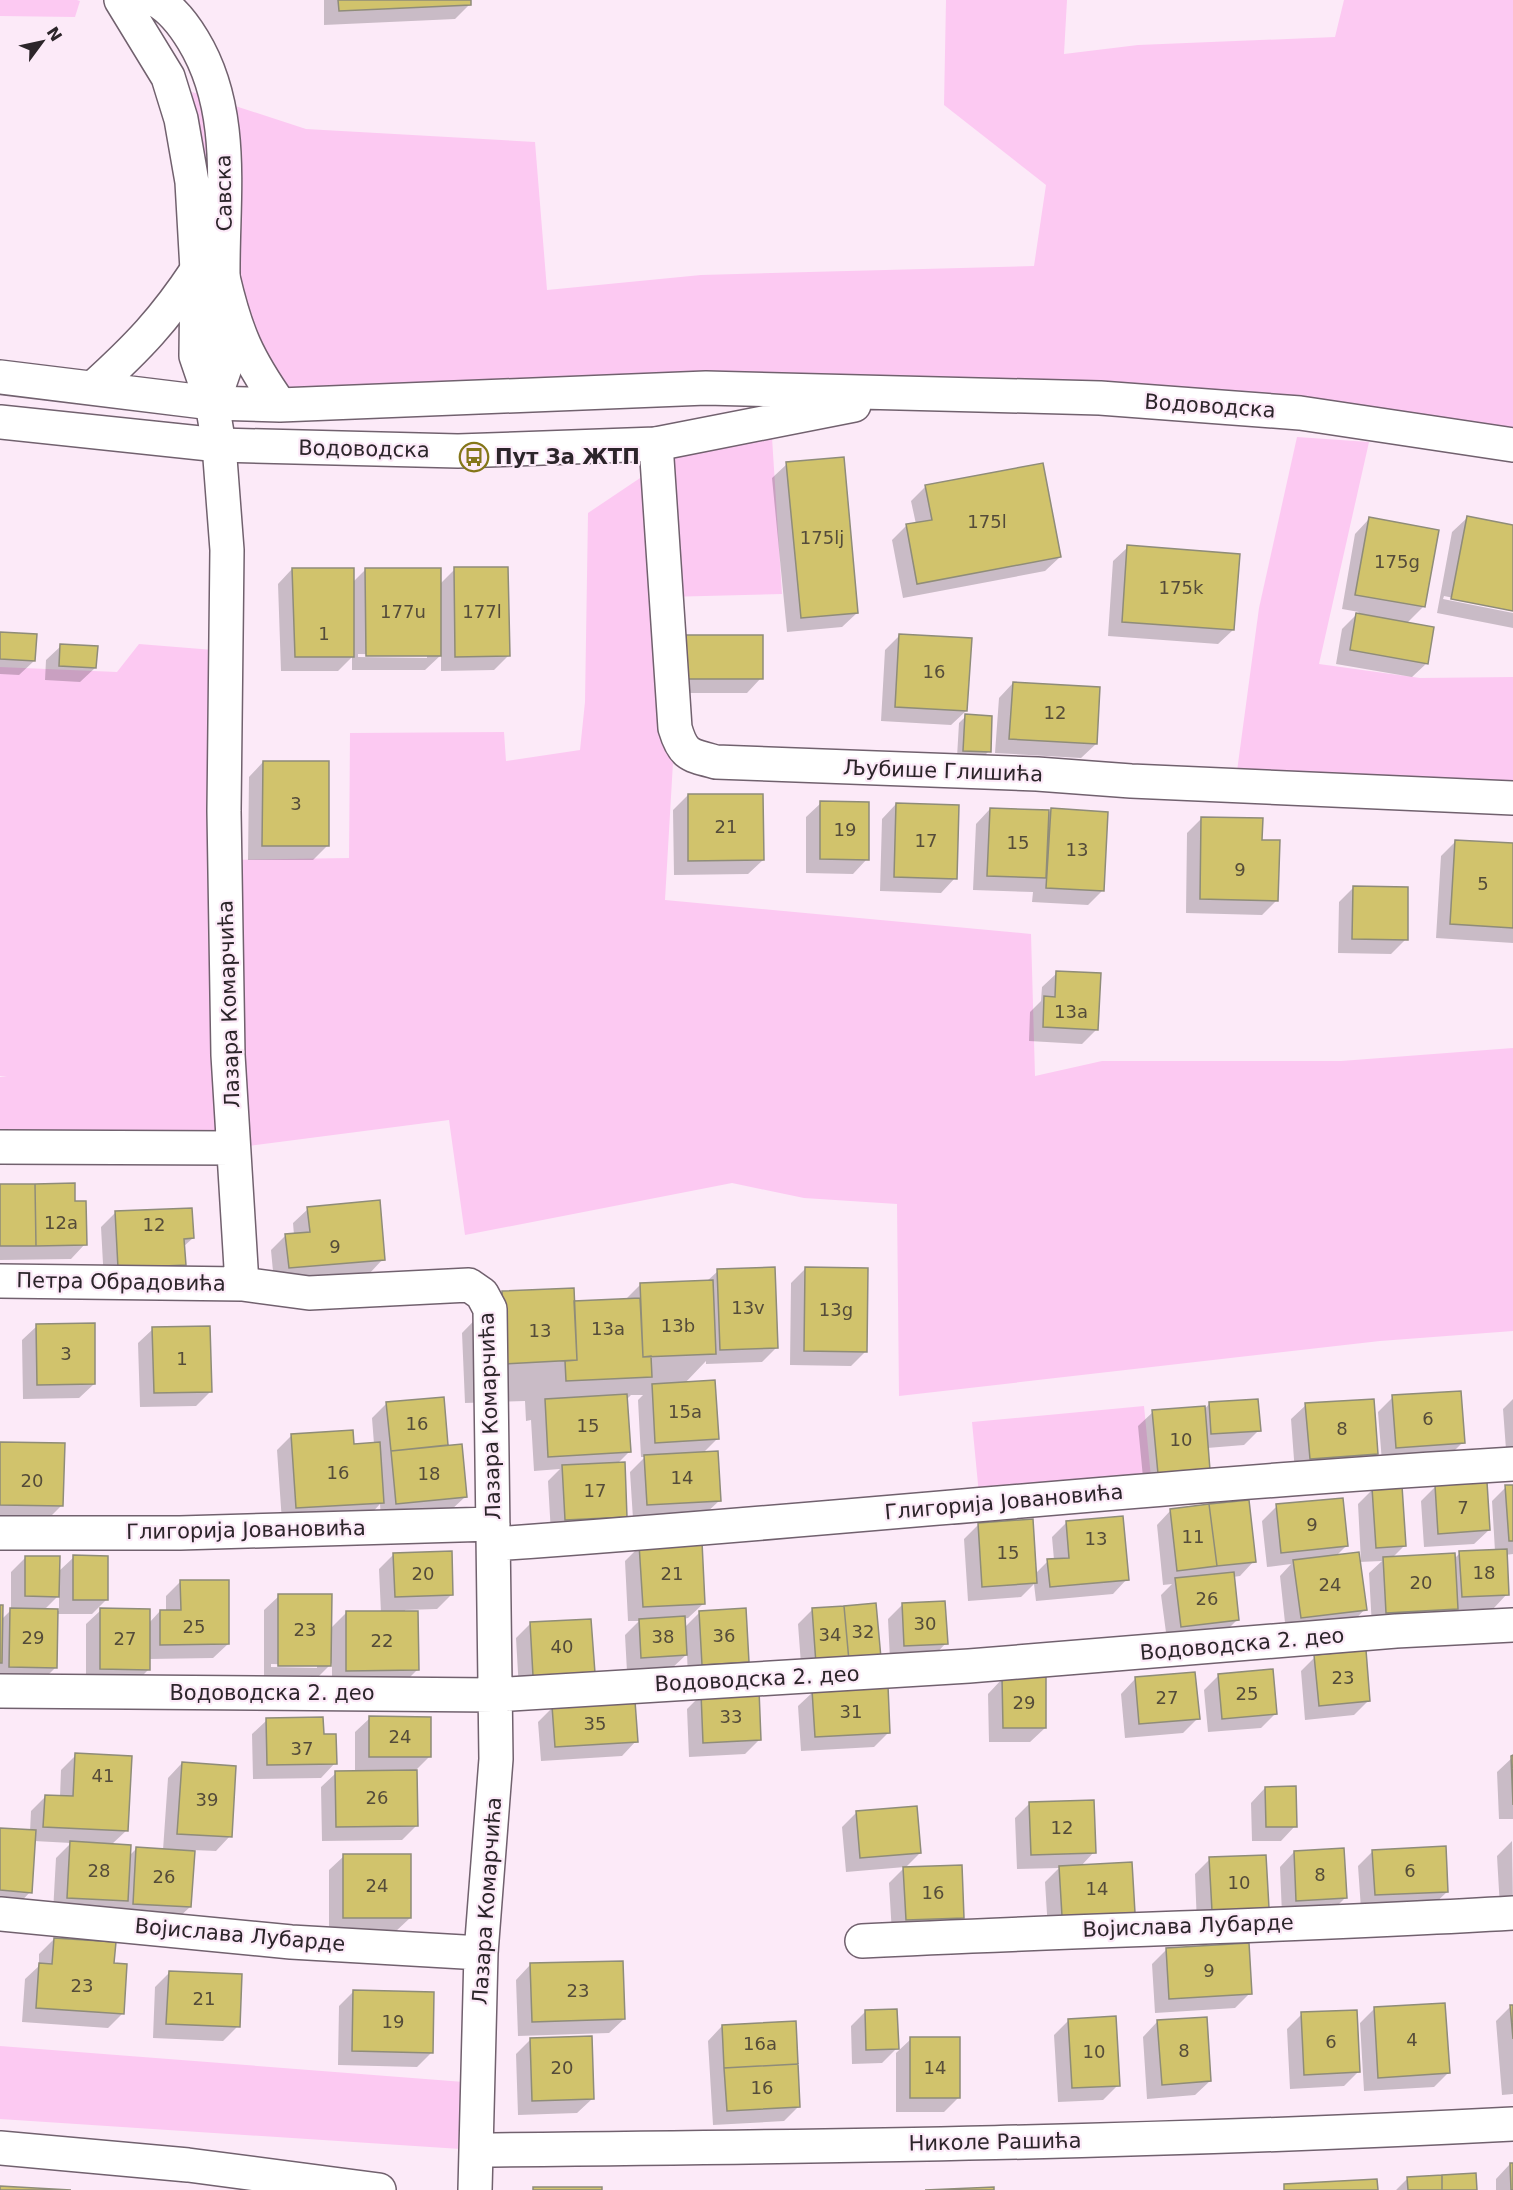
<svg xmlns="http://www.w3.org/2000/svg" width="1513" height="2190" viewBox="0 0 1513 2190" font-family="'DejaVu Sans',sans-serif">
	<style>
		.green { fill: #fcc9f2 }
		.shadow { fill: #0003; fill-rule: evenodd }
		.building { fill: #d1c36c; stroke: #8f8c79; stroke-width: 1.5 }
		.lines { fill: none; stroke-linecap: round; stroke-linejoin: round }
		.minor-casing { stroke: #71616e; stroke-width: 36 }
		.major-casing { stroke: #71616e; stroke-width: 36 }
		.minor { stroke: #fff; stroke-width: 33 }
		.major { stroke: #fff; stroke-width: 33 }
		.labels { text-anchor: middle; stroke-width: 4.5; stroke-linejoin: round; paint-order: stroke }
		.number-label { font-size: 18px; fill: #554c3a }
		.street-label { font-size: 21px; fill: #2c252a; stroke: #fceaf8 }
		.poi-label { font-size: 21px; font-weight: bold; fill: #2c252a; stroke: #fceaf8; text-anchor: start }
	</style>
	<rect width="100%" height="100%" fill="#fceaf8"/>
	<path class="green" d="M0,0H77L80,1L75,17L0,16Z
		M946,0H1067L1064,54L1138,45L1335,37L1344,0H1513V446L999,395L280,405L201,232L192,92L306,129L535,142L547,290L701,275L1034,266L1046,185L944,105Z
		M771,422L782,594L665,597L675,728L665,900L1031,934L1035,1076L1102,1061H1341L1513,1048V1331L1380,1341L899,1396L897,1204L804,1198L732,1183L465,1235L449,1120L233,1148L0,1146V1077H7L0,1076V667L117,672L139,644L226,651L225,860L349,858L350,733L504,732L506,761L580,750L585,702L588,513L658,466L656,444Z
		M1297,437L1369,442L1319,664L1420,678L1513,677V797L1235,786L1259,608Z
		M1144,1406L1152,1488L980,1505L972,1422Z
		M0,2046L477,2083L476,2150L0,2119Z"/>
	<path class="shadow" d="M324,0H469L470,4L455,19L324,25Z
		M787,464L857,613L842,627L787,632L772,478Z
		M926,486L1060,557L1045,571L903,598L892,540L906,526L916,524L911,501Z
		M1467,518L1513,527V610L1444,596L1443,599L1513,613V628L1437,613L1452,532Z
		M1369,519L1424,606L1407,623L1427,663L1412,677L1336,664L1342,629L1359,612L1342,609L1355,534Z
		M1128,547L1233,630L1218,644L1108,636L1113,561Z
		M292,569L352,583L366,569L440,584L455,569L508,656L494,670L441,671V655L425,670H352V657L338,671H281L278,584ZM358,654L427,655V658L358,657Z
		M0,633L34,661L19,675L0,674Z
		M900,635L966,711L951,725L881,721L885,650Z
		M687,637L761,678L747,693H672V652Z
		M61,646L95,668L80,682L45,680L46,660Z
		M1013,683L1096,744L1081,758L995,753L999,698Z
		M966,716L989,751L982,758L957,757L959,723Z
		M263,762L327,846L313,860H248L249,777Z
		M688,795L763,860L748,874L674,875L673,810Z
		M821,803L867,859L853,874L806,873V817Z
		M896,804L955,878L941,893L880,891L882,819Z
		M990,809L1047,814L1051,810L1103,890L1088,905L1032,902L1033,892L973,890L976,824Z
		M1202,818L1261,841L1277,900L1262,915L1186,913L1187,833Z
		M1455,842L1513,845V943L1436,938L1441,856Z
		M1353,888L1406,939L1391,954L1338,953L1339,902Z
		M1057,973L1097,1029L1082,1044L1029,1041L1030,1012L1041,1001L1042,987Z
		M0,1186L85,1244L71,1259L0,1260Z
		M308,1209L383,1259L369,1274L274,1282L271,1250L286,1235H294L293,1223Z
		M116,1212L193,1238L183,1247L184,1264L169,1279L104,1282L101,1227Z
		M805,1269L866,1351L851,1366L790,1365L791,1283Z
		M718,1271L777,1347L762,1362L706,1364V1361L684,1384L717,1439L703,1453L719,1501L704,1515L633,1519L630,1472L645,1457H641L638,1400L643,1395H631L626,1400L629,1452L617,1464L626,1517L611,1531L551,1534L548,1481L560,1469L534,1471L531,1420L526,1421L525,1401L465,1403L462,1333L502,1292L573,1303L624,1301L640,1285L706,1282Z
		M37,1326L94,1384L79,1398L23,1399L22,1340Z
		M153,1329L211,1391L196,1406L140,1407L138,1343Z
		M1393,1397L1463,1442L1448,1457L1382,1462L1378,1412Z
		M442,1398L447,1447L465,1497L450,1511L381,1518L380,1504L368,1517L282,1522L277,1450L292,1435L353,1445L374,1444L372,1418L387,1403Z
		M1513,1399V1462L1507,1463L1503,1409Z
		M1209,1404L1259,1430L1244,1445L1207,1448L1144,1488L1138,1426L1153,1412L1204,1410Z
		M1306,1405L1377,1454L1362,1468L1295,1473L1291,1419Z
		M0,1444L62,1505L47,1520L0,1519Z
		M1436,1486L1489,1530L1474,1544L1424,1547L1421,1501Z
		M1513,1486V1554L1505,1555L1507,1594L1493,1609L1455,1610L1442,1623L1372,1627L1369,1573L1382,1561L1359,1562L1365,1609L1351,1624L1286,1632L1280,1576L1291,1564L1267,1567L1262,1521L1277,1506L1346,1546L1336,1556L1361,1561L1358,1504L1372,1490L1405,1545L1392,1558L1454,1559L1460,1553L1495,1551L1492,1501L1506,1487Z
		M1171,1510L1254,1561L1240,1576L1233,1577L1238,1619L1223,1634L1167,1640L1161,1595L1172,1584L1163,1585L1157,1525Z
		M1066,1523L1127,1579L1113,1594L1036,1601L1034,1584L1021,1597L968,1601L964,1539L979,1524L1035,1574L1048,1561L1054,1560L1052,1537Z
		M640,1546L703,1604L688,1618L683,1619L684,1628L700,1612L748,1662L733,1676L688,1678L687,1654L671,1669L627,1672L625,1635L639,1621H628L625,1561Z
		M394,1554L452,1594L437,1609L405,1610L417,1670L403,1684L332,1685V1663L315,1680H264V1610L279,1596L330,1629L346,1613H381L379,1569ZM271,1664L317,1665V1668L271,1667Z
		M26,1557L58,1572L74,1557L106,1600L92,1614H57L55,1668L41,1682H0V1607L2,1619L11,1610V1572ZM59,1595V1611L44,1610Z
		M181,1581L228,1644L213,1658L149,1659V1669L134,1684L86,1683V1624L101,1610L149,1623L160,1611H166V1596Z
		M902,1605L946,1643L932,1658L890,1660L888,1619Z
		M812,1610L865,1672L802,1678L798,1624Z
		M530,1624L593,1672L519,1690L516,1638Z
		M1315,1657L1369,1700L1354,1715L1305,1720L1301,1671Z
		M1219,1675L1275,1714L1261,1728L1208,1732L1204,1690Z
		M1002,1679L1045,1728L1030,1742H989L988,1694Z
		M1135,1679L1198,1718L1183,1733L1125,1738L1121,1694Z
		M813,1692L889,1732L874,1747L801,1751L798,1706Z
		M702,1694L759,1740L745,1754L689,1757L687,1709Z
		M553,1707L636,1741L622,1756L541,1761L538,1722Z
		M370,1718L430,1756L415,1771L417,1825L402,1840L322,1841L321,1787L336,1773L355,1772V1732Z
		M267,1720L322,1736L335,1763L321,1778L253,1779L252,1734Z
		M76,1755L127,1830L111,1845L129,1856L137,1848L163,1850L168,1778L182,1763L230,1836L216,1851L193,1850L190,1907L175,1921L119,1918L120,1908L112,1915L53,1912L56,1858L71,1843L34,1841L30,1892L16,1907L0,1906V1830L30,1832L31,1811L46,1796L60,1797L61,1770Z
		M1513,1757V1819H1499L1497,1772Z
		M1265,1788L1295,1826L1281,1841H1252L1251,1803Z
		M1029,1804L1094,1852L1081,1866L1134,1912L1119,1927L1048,1930L1045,1882L1059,1868L1017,1869L1015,1818Z
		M856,1813L920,1853L904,1869L962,1917L948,1932L892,1934L889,1883L905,1867L846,1872L842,1827Z
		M1512,1841L1513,1907L1500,1908L1497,1856Z
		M1373,1851L1447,1892L1432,1906L1361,1909L1358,1866Z
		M1294,1852L1345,1898L1331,1912L1282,1915L1280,1867Z
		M344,1856L410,1918L395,1932H329V1870Z
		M1210,1859L1267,1907L1253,1922L1197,1925L1195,1874Z
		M54,1939L112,1965L123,2013L108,2028L22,2022L25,1979L39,1966V1954Z
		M1167,1949L1250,1993L1235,2008L1155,2013L1152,1964Z
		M530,1965L624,2019L609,2033L518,2036L516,1980Z
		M170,1972L238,2026L223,2041L153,2038L155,1987Z
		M353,1992L432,2052L417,2067L338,2065L339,2006Z
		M1511,2006H1513V2094L1502,2095L1496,2021Z
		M1374,2009L1448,2073L1434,2087L1364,2091L1360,2023Z
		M866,2011L897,2048L882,2063L852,2064L851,2026Z
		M1302,2014L1359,2071L1344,2086L1290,2089L1287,2029Z
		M1069,2020L1118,2085L1103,2100L1058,2102L1054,2035Z
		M1157,2022L1210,2081L1195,2095L1147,2099L1143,2037Z
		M722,2026L798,2107L784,2121L713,2125L708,2041Z
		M531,2039L592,2099L577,2113L518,2115L516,2054Z
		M911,2039L959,2097L944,2112H896V2053Z
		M1510,2164H1513V2190H1496V2179Z
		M1407,2179L1475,2190H1396Z"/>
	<path class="building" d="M338,0H471V5L339,11Z
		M844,457L858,613L801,618L786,462Z
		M1043,463L1061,557L917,584L906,524L932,520L925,485Z
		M1467,516L1513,525V611L1451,599Z
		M1369,517L1439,530L1425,607L1355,595Z
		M1127,545L1240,554L1234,630L1122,622Z
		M454,567H508L510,656L455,657Z
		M292,568H354V657H295Z
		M365,568H441V656H366Z
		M1356,613L1434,627L1428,664L1350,650Z
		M0,632L37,634L35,661L0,659Z
		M899,634L972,638L967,711L895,707Z
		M686,635H763V679H686Z
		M60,644L98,646L96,668L59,666Z
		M1013,682L1100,687L1097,744L1009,739Z
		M965,714L992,716L991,752L963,751Z
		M263,761H329V846H262Z
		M688,794H763L764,860L688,861Z
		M820,801L869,802V860L820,859Z
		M896,803L959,805L957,879L894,877Z
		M990,808L1049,810L1046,878L987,876Z
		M1051,808L1108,812L1104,891L1046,888Z
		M1201,817L1263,818L1262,840H1280L1278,901L1200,899Z
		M1455,840L1513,843V928L1450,924Z
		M1353,886L1408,887V940L1352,939Z
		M1056,971L1101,973L1098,1030L1043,1027L1044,996L1055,997Z
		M75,1183V1201H86L87,1245L36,1246L35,1184Z
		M0,1184H35L36,1246H0Z
		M380,1200L385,1260L289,1268L285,1234L310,1232L307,1207Z
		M192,1208L194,1238L184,1239L186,1265L118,1268L115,1211Z
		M775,1267L778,1348L720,1350L717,1269Z
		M805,1267L868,1268L867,1352L804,1351Z
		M713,1280L716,1354L643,1357L640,1283Z
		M574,1288L577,1360L505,1364L502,1291Z
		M640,1298L643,1357L651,1356L652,1377L566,1381L565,1361L577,1360L574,1301Z
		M95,1323V1384L37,1385L36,1324Z
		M210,1326L212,1392L154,1393L152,1327Z
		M715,1380L719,1439L655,1443L652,1384Z
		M1461,1391L1465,1443L1396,1448L1392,1395Z
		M627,1394L631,1452L548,1457L545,1399Z
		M444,1397L448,1445L391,1451L386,1402Z
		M1258,1399L1261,1431L1211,1434L1209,1402Z
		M1374,1399L1378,1454L1310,1459L1305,1403Z
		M1205,1406L1210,1470L1158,1474L1152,1410Z
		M353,1430L354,1444L380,1442L384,1503L296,1508L291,1434Z
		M0,1442L65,1443L63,1506L0,1505Z
		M462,1444L467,1497L396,1504L391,1451Z
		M718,1451L721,1501L647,1505L644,1455Z
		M625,1462L627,1517L565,1520L562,1465Z
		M1487,1482L1490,1530L1438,1534L1435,1485Z
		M1505,1485H1513V1541H1509Z
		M1402,1486L1406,1546L1376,1548L1372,1488Z
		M1343,1498L1348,1546L1281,1553L1276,1504Z
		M1249,1500L1256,1562L1217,1566L1209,1504Z
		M1209,1504L1217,1566L1177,1571L1170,1509Z
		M1123,1516L1129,1580L1050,1587L1047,1559L1069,1558L1066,1521Z
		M1033,1519L1037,1583L982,1587L978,1523Z
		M702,1542L705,1604L643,1607L639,1544Z
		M1507,1549L1509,1595L1462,1597L1459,1551Z
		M452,1551L453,1595L395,1597L393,1553Z
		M1359,1552L1367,1610L1301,1618L1293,1560Z
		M1455,1553L1458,1609L1386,1613L1383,1557Z
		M73,1555L108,1556V1600H73Z
		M25,1556H60L59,1597L25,1596Z
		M1234,1572L1239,1620L1181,1627L1175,1578Z
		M180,1580H229V1644L160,1645V1610H181Z
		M278,1594H332L331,1666H278Z
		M945,1601L948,1644L904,1646L902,1603Z
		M876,1603L881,1658L849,1661L844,1606Z
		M0,1605H3L2,1663H0Z
		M844,1606L849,1661L816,1664L812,1608Z
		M10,1608L58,1609L57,1668L9,1667Z
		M100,1608L150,1609V1670L100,1669Z
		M746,1608L749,1662L702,1665L699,1611Z
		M346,1611H418L419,1670L346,1671Z
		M685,1616L687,1655L641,1658L639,1619Z
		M591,1619L595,1673L533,1676L530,1622Z
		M1366,1650L1370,1701L1319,1706L1314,1655Z
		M1273,1669L1277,1714L1222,1719L1218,1674Z
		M1195,1672L1200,1719L1139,1724L1135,1677Z
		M1002,1677H1046V1728H1003Z
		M888,1686L890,1733L815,1737L812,1690Z
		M759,1690L761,1740L703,1743L701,1693Z
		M635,1701L638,1742L555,1747L552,1706Z
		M369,1716L431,1717V1757H369Z
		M323,1717L324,1734H336L337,1764L267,1765L266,1718Z
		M75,1753L132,1756L128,1831L43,1827L45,1795L73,1796Z
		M1513,1755V1805L1511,1756Z
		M182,1762L236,1766L232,1837L177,1834Z
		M417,1770L418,1826L336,1827L335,1771Z
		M1296,1786L1297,1827H1266L1265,1787Z
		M1094,1800L1096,1853L1031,1855L1029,1802Z
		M917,1806L921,1853L860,1858L856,1811Z
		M0,1828L36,1830L32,1893L0,1890Z
		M70,1841L131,1845L128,1901L67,1898Z
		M1446,1846L1448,1892L1375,1895L1372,1850Z
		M136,1847L195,1851L191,1907L133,1904Z
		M1344,1848L1347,1898L1296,1901L1294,1851Z
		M343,1854H411V1918H343Z
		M1266,1855L1269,1908L1212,1911L1209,1857Z
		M1132,1862L1135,1913L1062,1916L1059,1866Z
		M962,1865L964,1918L906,1920L903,1867Z
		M54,1938L116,1942L114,1963L127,1964L124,2014L36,2008L39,1963L52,1964Z
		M1249,1943L1252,1994L1169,1999L1166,1948Z
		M623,1961L625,2019L532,2022L530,1963Z
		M169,1971L242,1974L240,2027L166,2024Z
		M353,1990L434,1992L433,2053L352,2051Z
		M1445,2003L1450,2073L1378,2078L1374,2007Z
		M1510,2005H1513V2039Z
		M897,2009L899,2049L866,2050L865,2010Z
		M1357,2010L1360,2072L1304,2075L1301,2012Z
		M1116,2016L1120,2086L1072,2088L1068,2019Z
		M1207,2017L1211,2081L1162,2085L1157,2020Z
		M796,2021L798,2064L724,2068L722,2025Z
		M592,2036L594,2099L532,2101L530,2038Z
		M910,2037H960V2098H910Z
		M798,2064L800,2107L727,2111L724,2068Z
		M1510,2163H1513V2190H1511Z
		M1476,2173L1477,2190H1442V2175Z
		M1442,2175V2190H1408L1407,2177Z
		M1377,2179L1378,2190H1284V2184Z
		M0,2186L71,2190H0Z
		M533,2187H602V2190H533Z
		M994,2187V2190H925Z"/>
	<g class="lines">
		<g class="minor-casing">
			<path id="minor" d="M121,0L168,77L181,119L192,182L197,270L196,356L212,403L219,445L227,550L224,811L228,1055L242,1284
				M156,0C172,9 184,25 193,40C237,112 222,198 223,277C223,300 231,339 227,360C224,374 217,389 212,403
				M656,444L675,728C683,755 689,755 716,762L1037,774L1131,781L1513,798
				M0,1147L233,1148
				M0,1281L242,1284L309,1293L469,1285L482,1294L490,1309L496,1759L481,1953L475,2190
				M0,1533H180L493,1524
				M495,1544C835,1520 1173,1484 1513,1464
				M0,1691L494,1695L969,1666L1396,1631L1513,1625
				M0,1914L291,1942L481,1953
				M862,1941C1079,1930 1296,1926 1513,1913
				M0,2148L188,2165L379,2190
				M476,2150C822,2147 1168,2142 1513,2124"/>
		</g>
		<g class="major-casing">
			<path id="major" d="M223,277C236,333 247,358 280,405
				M0,377L212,403L280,405L706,388L1100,398L1300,413L1513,445
				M94,387C138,347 164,320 197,270
				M0,422L219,445L458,451L656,444L854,405"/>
		</g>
		<use href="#minor" class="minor"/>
		<use href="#major" class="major"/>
	</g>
	<defs>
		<g id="bus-ring" transform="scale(1.5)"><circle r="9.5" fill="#fceaf8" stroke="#847619" stroke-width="1.5"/><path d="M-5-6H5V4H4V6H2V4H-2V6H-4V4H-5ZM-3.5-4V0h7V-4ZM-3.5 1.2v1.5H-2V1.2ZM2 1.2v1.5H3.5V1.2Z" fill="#847619"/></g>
	</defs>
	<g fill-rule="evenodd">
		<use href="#bus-ring" x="474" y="457"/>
	</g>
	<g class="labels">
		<g class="number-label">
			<text x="987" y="528">175l</text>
			<text x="822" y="544">175lj</text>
			<text x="1397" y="568">175g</text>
			<text x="1181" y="594">175k</text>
			<text x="403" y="618">177u</text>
			<text x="482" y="618">177l</text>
			<text x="324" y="640">1</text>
			<text x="934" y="678">16</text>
			<text x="1055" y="719">12</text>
			<text x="296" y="810">3</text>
			<text x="726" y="833">21</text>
			<text x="845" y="836">19</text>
			<text x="926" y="847">17</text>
			<text x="1018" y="849">15</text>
			<text x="1077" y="856">13</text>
			<text x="1240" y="876">9</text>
			<text x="1483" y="890">5</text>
			<text x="1071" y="1018">13a</text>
			<text x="61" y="1229">12a</text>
			<text x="154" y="1231">12</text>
			<text x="335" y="1253">9</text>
			<text x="748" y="1314">13v</text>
			<text x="836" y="1316">13g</text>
			<text x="678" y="1332">13b</text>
			<text x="608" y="1335">13a</text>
			<text x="540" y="1337">13</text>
			<text x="66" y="1360">3</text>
			<text x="182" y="1365">1</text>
			<text x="685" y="1418">15a</text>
			<text x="1428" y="1425">6</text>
			<text x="417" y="1430">16</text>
			<text x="588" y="1432">15</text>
			<text x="1342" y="1435">8</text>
			<text x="1181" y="1446">10</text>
			<text x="338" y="1479">16</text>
			<text x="429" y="1480">18</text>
			<text x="682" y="1484">14</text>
			<text x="32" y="1487">20</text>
			<text x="595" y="1497">17</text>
			<text x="1463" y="1514">7</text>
			<text x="1312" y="1531">9</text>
			<text x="1193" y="1543">11</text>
			<text x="1096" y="1545">13</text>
			<text x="1008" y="1559">15</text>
			<text x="1484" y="1579">18</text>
			<text x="423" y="1580">20</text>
			<text x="672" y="1580">21</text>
			<text x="1421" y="1589">20</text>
			<text x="1330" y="1591">24</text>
			<text x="1207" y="1605">26</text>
			<text x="925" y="1630">30</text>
			<text x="194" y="1633">25</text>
			<text x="305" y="1636">23</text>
			<text x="863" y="1638">32</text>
			<text x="830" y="1641">34</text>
			<text x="724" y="1642">36</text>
			<text x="663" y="1643">38</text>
			<text x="33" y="1644">29</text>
			<text x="125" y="1645">27</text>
			<text x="382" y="1647">22</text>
			<text x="562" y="1653">40</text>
			<text x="1343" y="1684">23</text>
			<text x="1247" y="1700">25</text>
			<text x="1167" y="1704">27</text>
			<text x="1024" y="1709">29</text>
			<text x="851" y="1718">31</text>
			<text x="731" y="1723">33</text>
			<text x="595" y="1730">35</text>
			<text x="400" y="1743">24</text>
			<text x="302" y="1755">37</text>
			<text x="103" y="1782">41</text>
			<text x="377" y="1804">26</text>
			<text x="207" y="1806">39</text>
			<text x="1062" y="1834">12</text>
			<text x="99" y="1877">28</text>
			<text x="1410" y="1877">6</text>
			<text x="1320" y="1881">8</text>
			<text x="164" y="1883">26</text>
			<text x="1239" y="1889">10</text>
			<text x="377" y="1892">24</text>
			<text x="1097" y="1895">14</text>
			<text x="933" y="1899">16</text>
			<text x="1209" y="1977">9</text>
			<text x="82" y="1992">23</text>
			<text x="578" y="1997">23</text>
			<text x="204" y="2005">21</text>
			<text x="393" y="2028">19</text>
			<text x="1412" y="2046">4</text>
			<text x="1331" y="2048">6</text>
			<text x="760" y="2050">16a</text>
			<text x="1184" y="2057">8</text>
			<text x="1094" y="2058">10</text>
			<text x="562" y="2074">20</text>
			<text x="935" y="2074">14</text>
			<text x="762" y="2094">16</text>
		</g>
		<g class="street-label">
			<text transform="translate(224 193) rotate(-91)" y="7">Савска</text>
			<text transform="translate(1210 406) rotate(4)" y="7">Водоводска</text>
			<text transform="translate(364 449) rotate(1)" y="7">Водоводска</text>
			<text transform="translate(943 771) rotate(2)" y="7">Љубише Глишића</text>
			<text transform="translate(229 1004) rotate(-92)" y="7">Лазара Комарчића</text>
			<text transform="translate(121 1282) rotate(1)" y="7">Петра Обрадовића</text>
			<text transform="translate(490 1416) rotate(-92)" y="7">Лазара Комарчића</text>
			<text transform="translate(1004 1502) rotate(-5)" y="7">Глигорија Јовановића</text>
			<text transform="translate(246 1530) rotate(-1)" y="7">Глигорија Јовановића</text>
			<text transform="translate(1242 1644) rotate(-5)" y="7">Водоводска 2. део</text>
			<text transform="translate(757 1679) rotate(-3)" y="7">Водоводска 2. део</text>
			<text x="272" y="1700">Водоводска 2. део</text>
			<text transform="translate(487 1901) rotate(-86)" y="7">Лазара Комарчића</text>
			<text transform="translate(1188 1926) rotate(-2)" y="7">Војислава Лубарде</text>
			<text transform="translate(240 1935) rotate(5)" y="7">Војислава Лубарде</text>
			<text transform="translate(995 2142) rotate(-1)" y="7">Николе Рашића</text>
		</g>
		<g class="poi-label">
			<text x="495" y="464">Пут За ЖТП</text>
		</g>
	</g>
	<g transform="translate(42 42) rotate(57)" stroke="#fceaf8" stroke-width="4.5" paint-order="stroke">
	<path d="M0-4.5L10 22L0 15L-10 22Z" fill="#2c252a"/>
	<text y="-9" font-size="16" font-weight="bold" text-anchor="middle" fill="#2c252a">N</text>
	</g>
</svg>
